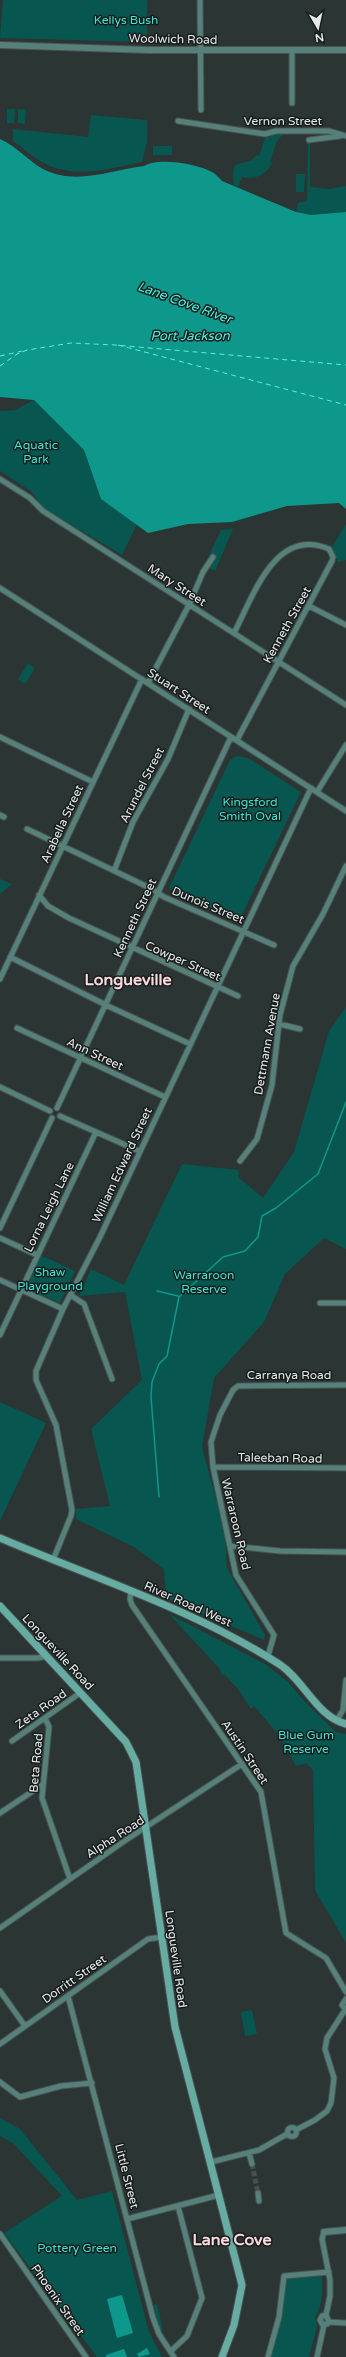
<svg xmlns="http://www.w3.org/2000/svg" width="346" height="2357" viewBox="0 0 346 2357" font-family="'Varela Round',sans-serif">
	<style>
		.green { fill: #075750 }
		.water { fill: #0e988c }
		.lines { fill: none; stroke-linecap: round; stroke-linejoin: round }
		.stream { stroke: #0e988c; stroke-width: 1.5 }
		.ferry { stroke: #4ff3e2; stroke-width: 1; stroke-dasharray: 5 4; stroke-linecap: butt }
		.minor-tunnel { stroke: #46504f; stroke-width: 5; stroke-dasharray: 5 2.5; stroke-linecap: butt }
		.minor-casing { stroke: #485251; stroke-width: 7 }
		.tertiary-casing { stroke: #485251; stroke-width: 8 }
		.secondary-casing { stroke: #485251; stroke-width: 9 }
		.minor { stroke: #56807a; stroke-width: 5 }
		.tertiary { stroke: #56807a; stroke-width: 6 }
		.secondary { stroke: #67aca3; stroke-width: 7 }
		.labels { text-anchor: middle; stroke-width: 3; stroke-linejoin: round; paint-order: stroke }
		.park-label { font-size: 12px; fill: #3ce6d5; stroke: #171c1b }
		.street-label { font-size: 12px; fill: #e3eae9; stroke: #171c1b }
		.water-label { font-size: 13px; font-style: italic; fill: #4ff3e2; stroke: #171c1b }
		.district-label { font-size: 16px; font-weight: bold; fill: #fcd9e1; stroke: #171c1b }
	</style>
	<rect width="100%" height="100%" fill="#2a3534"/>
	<path class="green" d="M3,0H147V42L0,38Z
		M7,109H15L14,123H7Z
		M18,109L26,110L25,124L18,123Z
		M91,115L147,120V142L142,162C109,169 71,180 40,161C30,155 22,147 13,141V129L88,137Z
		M274,133H284L277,141L270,161L272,163C266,175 255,180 242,177L238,187L234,185L233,173L235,165L252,160L256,155L259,156L266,135L270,137Z
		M308,143H310V187L329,189L346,186V212L311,215L296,212L298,203L307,201Z
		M153,146H172V155H153Z
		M296,174H305L304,192H296Z
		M34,400L84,450L101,499L137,524L122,555L43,508L32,492L0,471V411L15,410Z
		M346,524V560L338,562L332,547Z
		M233,529L215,571L204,566L221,530Z
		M28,663L35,668L25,684L18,679Z
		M237,756L248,758L301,792L239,921L169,888L230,760Z
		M0,879L12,884L0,894Z
		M346,1007V1249L324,1238L285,1274L264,1322L214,1378L202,1447L225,1533L227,1568L265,1635L264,1640L166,1598L164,1569L134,1547L76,1519V1509L110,1506L91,1429L142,1380L125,1292L79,1296L91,1269L124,1285L182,1164L239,1170L238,1177L263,1198L294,1152L329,1031Z
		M40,1255L75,1271L60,1303L25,1287Z
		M0,1402L46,1423L0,1521Z
		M169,1614L265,1664L288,1682L305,1702L336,1732L346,1734V1943L315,1890L313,1770L306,1763L296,1766L283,1743L285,1742L254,1706L251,1709L238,1689L224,1674L222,1675L219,1668Z
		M252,2010L257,2034L245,2036L241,2012Z
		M0,2118L20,2129L77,2200L112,2191L149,2332L162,2357H97L4,2233L62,2196L14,2144L0,2136Z
		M322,2276C322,2292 323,2304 315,2317L317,2327L309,2357H270L285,2278Z
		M157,2304L163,2330L160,2331L153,2305Z"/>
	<path class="water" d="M0,139C18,147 28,161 43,169C76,186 111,170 144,166C159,157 197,164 212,172C216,174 219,178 222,181L296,212L311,215L346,212V509L339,503L287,506L232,522L188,524L148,533L101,499L84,450L34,400L0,397Z
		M122,2295L133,2333L117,2338L107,2299Z
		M147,2348L150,2354L139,2357L137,2354Z
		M124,2349L127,2357H106V2355Z"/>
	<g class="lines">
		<path class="stream" d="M157,1291L178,1296
			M159,1497L151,1397L152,1382L159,1364L167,1356L179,1297L223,1257L245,1251L258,1237L262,1216L276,1208L318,1174L346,1102"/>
		<path class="ferry" d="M118,345L346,405
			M0,356L27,350
			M0,366L17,354L27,350L71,343L115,345L346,365"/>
		<path class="minor-tunnel" d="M252,2164L258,2193"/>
		<g class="minor-casing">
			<path id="minor" d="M200,0L201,110
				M292,103V50
				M178,121L265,134L276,131H329L346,136
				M309,140L340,136
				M0,479L30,498L43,511L346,705
				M0,588L346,811
				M309,606L346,625
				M234,633C253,597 275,526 329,549L333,557L332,561L237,740
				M148,683L189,605L203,572L213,557
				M0,737L93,782
				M317,792L346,745
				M0,815L4,817
				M27,829L152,889L164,897L274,945
				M114,871L133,822L168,759L189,709
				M39,895L48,906L69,918L238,996
				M10,957L110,1007L190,1044
				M0,979L142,679
				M279,1024L300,1029
				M17,1028L165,1097
				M0,1087L50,1111
				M57,1108L231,737
				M60,1116L139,1151
				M240,1161L257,1139L272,1085L280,1015L293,966L323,914L346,866
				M0,1228L52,1118
				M0,1238L37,1255
				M0,1280L63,1309
				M72,1296L84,1304L112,1379
				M320,1303H346
				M0,1335L96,1132
				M213,1467L346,1468
				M231,1546L280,1551L346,1552
				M53,1560L71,1516L72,1510L56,1425L36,1380V1371L63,1309L100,1237L311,788
				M131,1591L130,1599L132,1605L261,1792L286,1933L326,1958L346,1992
				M268,1656L274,1635L236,1575L213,1467L211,1442L220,1415L233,1390L238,1386L346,1385
				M0,1658H38L46,1656
				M45,1718L49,1727L42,1798L70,1879
				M337,1720L343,1710L346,1680
				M12,1741L80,1693
				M0,1813L42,1785
				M0,1928L126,1840L242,1764
				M0,1991L25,2026
				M68,1996L153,2318L159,2334L174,2357
				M346,1999L342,2005L346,2010
				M0,2044L148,1939L162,1937
				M0,2082L20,2097L61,2086L92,2083
				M287.5 2132a4.5 4.5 0 1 1 9 0a4.5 4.5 0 1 1-9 0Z
				M296,2130L315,2120L327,2111L331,2103L334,2078L325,2049L327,2038L345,2010
				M249,2153L252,2164
				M211,2162L259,2150L287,2134
				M258,2193L259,2201
				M127,2219L219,2195
				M324,2232L322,2239L330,2280V2296L326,2315L329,2322
				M0,2234L86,2357
				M326,2315L322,2316L320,2320L322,2324H327
				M329,2322L346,2323
				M171,2351L187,2336L202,2298L178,2206
				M268,2357L279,2317L284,2276L329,2272
				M317,2357L324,2325"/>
		</g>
		<g class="tertiary-casing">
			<path id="tertiary" d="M0,45L148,50H346
				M324,2232L346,2230"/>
		</g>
		<g class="secondary-casing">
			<path id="secondary" d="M0,1538C94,1578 193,1609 279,1664C304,1680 316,1716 346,1724
				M0,1606L126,1742L136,1762L175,2027L242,2285L234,2325L222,2357"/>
		</g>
		<use href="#minor" class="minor"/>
		<use href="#tertiary" class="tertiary"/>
		<use href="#secondary" class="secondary"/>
	</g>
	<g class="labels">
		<g class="park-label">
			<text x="126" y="24">Kellys Bush</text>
			<text x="36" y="449">Aquatic<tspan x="36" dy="14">Park</tspan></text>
			<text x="250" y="806">Kingsford<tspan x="250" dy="14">Smith Oval</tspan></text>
			<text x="50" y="1276">Shaw<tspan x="50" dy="14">Playground</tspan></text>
			<text x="204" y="1279">Warraroon<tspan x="204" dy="14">Reserve</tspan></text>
			<text x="306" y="1739">Blue Gum<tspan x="306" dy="14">Reserve</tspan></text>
			<text x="77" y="2252">Pottery Green</text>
		</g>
		<g class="street-label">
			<text transform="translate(173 39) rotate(1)" y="4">Woolwich Road</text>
			<text x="283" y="125">Vernon Street</text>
			<text transform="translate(177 585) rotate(33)" y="4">Mary Street</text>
			<text transform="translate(287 625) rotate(-61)" y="4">Kenneth Street</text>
			<text transform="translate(179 691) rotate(33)" y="4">Stuart Street</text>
			<text transform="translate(142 785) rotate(-63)" y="4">Arundel Street</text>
			<text transform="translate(62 824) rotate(-65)" y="4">Arabella Street</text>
			<text transform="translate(208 905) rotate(23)" y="4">Dunois Street</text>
			<text transform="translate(135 918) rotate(-65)" y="4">Kenneth Street</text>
			<text transform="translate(183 961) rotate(24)" y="4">Cowper Street</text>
			<text transform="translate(267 1044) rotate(-80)" y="4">Dettmann Avenue</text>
			<text transform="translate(95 1054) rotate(25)" y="4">Ann Street</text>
			<text transform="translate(122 1165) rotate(-65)" y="4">William Edward Street</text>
			<text transform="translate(49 1207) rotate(-64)" y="4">Lorna Leigh Lane</text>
			<text x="289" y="1379">Carranya Road</text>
			<text transform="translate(280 1458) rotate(1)" y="4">Taleeban Road</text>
			<text transform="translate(236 1524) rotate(77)" y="4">Warraroon Road</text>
			<text transform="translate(188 1604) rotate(24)" y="4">River Road West</text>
			<text transform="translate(58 1652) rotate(47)" y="4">Longueville Road</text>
			<text transform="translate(41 1709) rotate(-35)" y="4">Zeta Road</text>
			<text transform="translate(245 1752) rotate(56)" y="4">Austin Street</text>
			<text transform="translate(36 1763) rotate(-85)" y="4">Beta Road</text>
			<text transform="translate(115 1837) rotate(-33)" y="4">Alpha Road</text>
			<text transform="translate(176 1959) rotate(82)" y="4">Longueville Road</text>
			<text transform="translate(74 1979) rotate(-35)" y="4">Dorritt Street</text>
			<text transform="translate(127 2176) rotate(76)" y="4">Little Street</text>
			<text transform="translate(58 2300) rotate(55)" y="4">Phoenix Street</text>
		</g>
		<g class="water-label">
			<text transform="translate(185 302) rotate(20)" y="5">Lane Cove River</text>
			<text x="190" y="340">Port Jackson</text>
		</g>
		<g class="district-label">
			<text x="128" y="985">Longueville</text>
			<text x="232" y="2245">Lane Cove</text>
		</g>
	</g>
	<g transform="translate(318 28) rotate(171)" stroke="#171c1b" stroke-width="3" paint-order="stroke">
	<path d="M0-3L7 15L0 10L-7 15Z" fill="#e3eae9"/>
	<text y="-6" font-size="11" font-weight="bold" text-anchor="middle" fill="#e3eae9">N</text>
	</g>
</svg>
